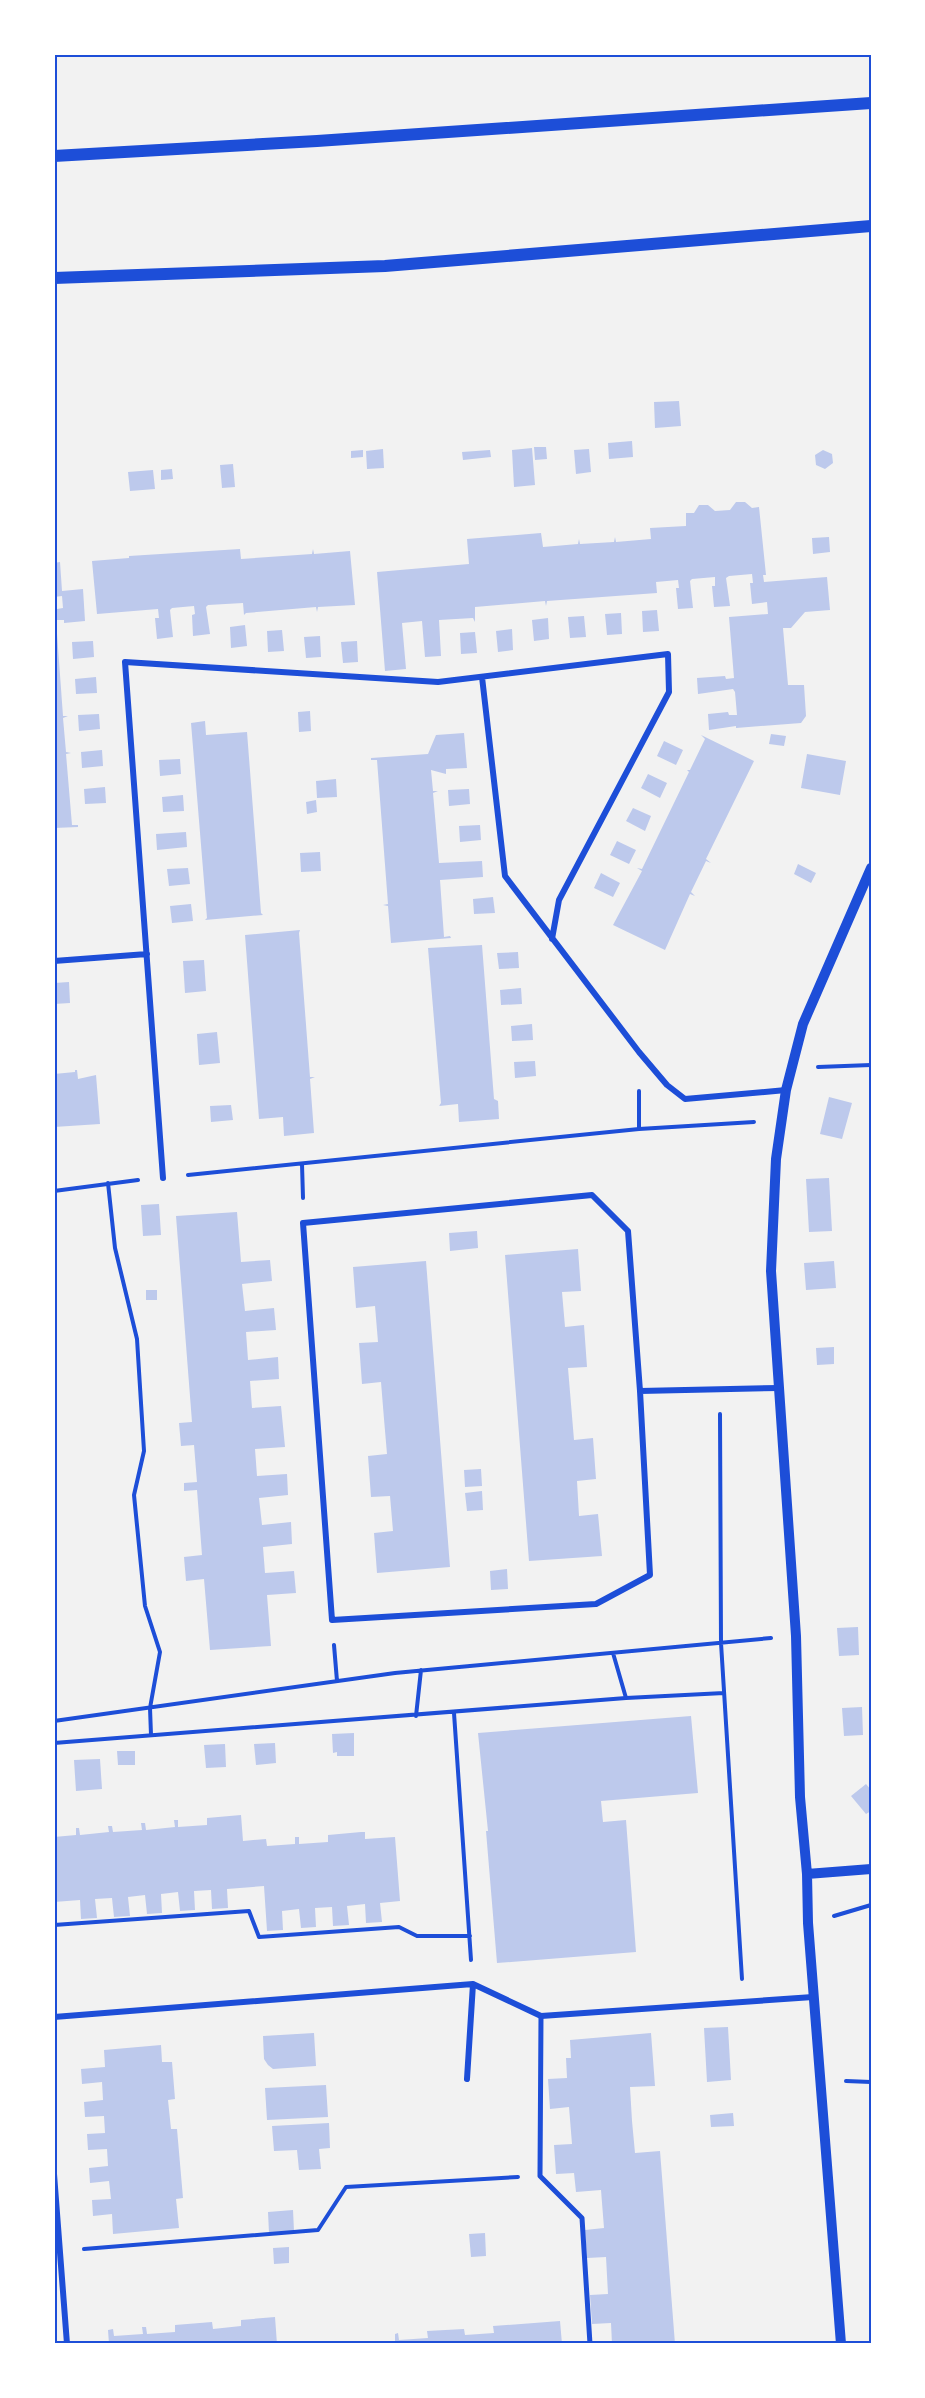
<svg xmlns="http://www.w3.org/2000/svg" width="925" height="2398" viewBox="0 0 925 2398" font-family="'Asap Condensed',sans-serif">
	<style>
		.building { fill: #bdc9ec }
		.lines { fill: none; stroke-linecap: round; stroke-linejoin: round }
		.path { stroke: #1d4ed8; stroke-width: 4 }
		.pedestrian { stroke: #1d4ed8; stroke-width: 5 }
		.minor { stroke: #1d4ed8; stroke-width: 6 }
		.tertiary { stroke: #1d4ed8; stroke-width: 10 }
		.secondary { stroke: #1d4ed8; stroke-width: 12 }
		.neatline { fill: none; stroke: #1d4ed8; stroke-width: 2 }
	</style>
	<rect width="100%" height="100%" fill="#f2f2f2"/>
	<path class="building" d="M679,401L681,426L655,428L654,402Z
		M632,441L633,457L609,459L608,443Z
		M534,447H546L547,459L535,460Z
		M532,448L535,485L514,487L512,450Z
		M383,449L384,468L367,469L366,451Z
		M589,449L591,472L576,474L574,450Z
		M363,450V457L351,458V451Z
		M490,450L491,457L463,460L462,452Z
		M823,450L832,454L833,463L825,469L816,465L815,455Z
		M233,464L235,487L222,488L220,465Z
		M172,469L173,479L161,480V470Z
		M153,470L155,489L130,491L128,472Z
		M736,502H745L752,508L759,507L766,575H763L764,582L827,577L830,610L805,612L791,628H783L788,685H804L806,716L801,723L736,728V726L709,730L708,714L728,712L729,715H737L735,692L733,689L698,694L697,678L725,676L726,679L734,678L729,617L768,614L767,602L752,604L750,583H753L752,574L729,576L726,578L730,606L714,607L712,586H715V577L692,579L690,581L693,608L678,609L676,588H679L678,580L656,582L657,593L547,601L546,606L545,601L475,607V622L473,618L439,620L441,656L425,657L422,621L402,623L406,669L385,671L377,572L469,564L467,539L541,533L543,547L578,544L579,539L580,544L614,542L615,537L616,542L651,539L650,528L686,526V513H694L699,505H708L715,511L730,510Z
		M829,537L830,552L813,554L812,538Z
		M240,549L241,559L312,554L313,549L314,554L350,551L355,605L318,607L317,612L316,607L246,613L244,615L243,603L208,605L206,607L210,634L193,636L192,615L195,614L194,606L172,608L170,610L173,637L157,639L155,618H159L158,609L97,614L92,561L129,558V556Z
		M60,562L62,591L83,589L85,621L64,623V620H54V606H57V609L63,608L62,596L54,597V563Z
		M657,610L659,631L643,632L642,611Z
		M621,613L622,634L607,635L605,614Z
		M584,616L586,637L570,638L568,617Z
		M548,618L549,639L534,641L532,620Z
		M54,620H56L63,716H68L63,718L66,752L71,753L66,754L72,825H78V827L54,828Z
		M245,625L247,646L231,648L230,627Z
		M512,629L513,650L498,652L496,631Z
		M282,630L284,651L268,652L267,631Z
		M475,632L477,653L461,654L460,633Z
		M320,636L321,657L306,658L304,637Z
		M93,641L94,657L73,659L72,642Z
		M357,641L358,662L343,663L341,642Z
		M96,677L97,693L76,694L75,679Z
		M310,711L311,731L299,732L298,712Z
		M99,714L100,729L79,731L78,715Z
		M205,721L206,735L247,732L261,913L263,915L205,920L207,918L191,723Z
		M464,733L467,768L446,769V774L431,770L433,791H438L433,793L439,863L482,861L483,877L440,880L444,937L450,936L451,938L391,943L388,906L383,905L388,904L377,760H371V758L428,754L436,735Z
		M771,734L786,736L784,746L769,744Z
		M701,735L754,761L706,859L711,863L706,861L691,892L695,896L690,894L665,950L613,925L642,871L637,868L642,869L689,772L687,770H690L705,739Z
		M664,741L683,750L676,765L657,756Z
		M102,750L103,766L82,768L81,752Z
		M807,754L846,761L840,795L801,788Z
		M180,759L181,774L160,776L159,760Z
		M648,774L667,783L660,798L641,788Z
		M336,779L337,797L317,798L316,781Z
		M105,787L106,803L85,804L84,789Z
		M469,789L470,804L449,806L448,790Z
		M183,795L184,811L163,812L162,797Z
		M316,800L317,812L307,814L306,802Z
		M633,808L651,816L645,831L626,821Z
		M480,825L481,840L460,842L459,826Z
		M186,832L187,847L157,850L156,834Z
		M617,841L636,850L629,864L610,855Z
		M320,852L321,871L301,872L300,853Z
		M798,864L816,873L811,883L794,874Z
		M188,868L190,884L169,886L167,869Z
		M601,873L620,883L613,897L594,888Z
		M493,897L495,913L474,914L473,899Z
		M191,904L193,921L172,923L170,906Z
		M300,930L299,933L310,1077H315L310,1079L314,1133L284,1136L283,1117L259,1119L245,935Z
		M482,945L494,1099L498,1101L499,1119L459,1122L458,1104L439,1106L441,1103L428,948Z
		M518,952L519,968L499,969L497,953Z
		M204,960L206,991L185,993L183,961Z
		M69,982L70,1003L54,1004V983Z
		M521,988L522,1004L501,1005L500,990Z
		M532,1024L533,1040L512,1041L511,1026Z
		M217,1032L220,1063L199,1065L197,1034Z
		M535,1061L536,1076L515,1078L514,1062Z
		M75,1070H77L78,1079L96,1075L100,1124L54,1127V1074L75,1072Z
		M829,1097L852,1103L842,1139L820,1134Z
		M231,1105L233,1120L211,1122L210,1106Z
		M829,1178L832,1231L809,1232L806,1179Z
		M159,1204L161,1235L143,1236L141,1205Z
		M237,1212L241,1262L270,1260L272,1281L242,1284L245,1311L274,1308L276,1330L246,1332L248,1360L278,1357L279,1379L250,1381L252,1408L281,1406L285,1447L255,1449L257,1476L287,1474L288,1495L259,1498L262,1525L291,1522L292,1544L263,1547L265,1573L294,1571L296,1593L267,1595L271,1646L210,1650L204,1579L186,1581L184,1557L202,1555L197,1490L184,1491V1483L197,1482L194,1445L181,1446L179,1423L192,1422L176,1216Z
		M477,1231L478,1248L450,1251L449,1233Z
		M578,1249L581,1291L562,1292L565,1327L584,1325L587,1367L568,1368L574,1440L593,1438L596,1479L577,1481L579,1516L598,1514L602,1556L529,1561L505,1255Z
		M426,1261L450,1567L377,1573L374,1533L393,1531L390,1496L371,1497L368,1456L387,1454L384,1419L381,1382L362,1384L359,1343L378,1342L375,1306L356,1308L353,1267Z
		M834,1261L836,1288L806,1290L804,1263Z
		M146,1290H157V1300H146Z
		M834,1347V1364L817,1365L816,1348Z
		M481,1469L482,1486L465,1487L464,1470Z
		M482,1491L483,1510L467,1511L465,1493Z
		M507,1569L508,1589L491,1590L490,1571Z
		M858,1627L859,1655L839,1656L837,1628Z
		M862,1707L863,1735L844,1736L842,1708Z
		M691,1716L698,1793L601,1801L603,1822L626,1820L636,1952L497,1963L486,1831H488L478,1733Z
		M354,1733V1756H337V1752L333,1753L332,1734Z
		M275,1743L276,1763L256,1765L254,1744Z
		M225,1744L226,1767L206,1768L204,1745Z
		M117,1751H135V1765H118Z
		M100,1759L102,1789L76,1791L74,1760Z
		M866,1784L871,1790V1811L866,1814L851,1796Z
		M241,1815L243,1841L266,1839L267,1846L295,1844V1837H299V1844L328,1842V1835L361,1832H365V1839L395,1837L400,1901L380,1903L382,1922L366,1923L365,1904L347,1906L349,1925L333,1926L332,1907L315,1908L316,1927L301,1928L299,1909L282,1911L283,1930L267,1931L264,1886L227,1889L228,1908L212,1909L211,1890L194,1891L195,1910L180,1911L178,1892L161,1894L162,1913L147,1914L145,1895L128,1897L130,1916L114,1917L112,1898L95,1899L97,1918L81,1919L80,1900L54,1902V1837L76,1835V1828H79L80,1835L109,1832L108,1826H112L113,1832L142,1830L141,1823H145L146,1830L175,1827L174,1820H178V1827L207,1825V1818Z
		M728,2027L731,2080L707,2082L704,2028Z
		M314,2033L316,2066L273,2069L268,2065L264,2059L263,2036Z
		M651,2033L655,2086L630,2087L632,2121L635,2153L660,2151L675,2344H612L611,2323L592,2324L590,2295L608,2294L606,2257L587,2258L585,2230L604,2228L601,2190L576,2192L574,2173L556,2174L554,2145L572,2144L569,2107L550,2109L548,2079L567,2078L566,2058H571L570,2040Z
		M161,2045L162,2062H172L175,2099L168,2100L171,2129H177L183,2198L176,2199L179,2228L113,2234L112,2214L93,2216L92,2200L111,2199L109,2181L90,2183L89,2168L108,2166L107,2149L88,2150L87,2134L105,2133L104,2116L85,2117L84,2102L103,2100L102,2082L82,2084L81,2069L105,2067L104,2050Z
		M326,2085L328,2117L267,2120L265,2088Z
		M733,2113L734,2126L711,2127L710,2115Z
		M329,2123L330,2148L319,2149L321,2169L299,2170L297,2150L274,2151L272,2126Z
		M293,2210L294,2231L269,2233L268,2212Z
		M485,2233L486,2256L471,2257L469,2234Z
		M289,2247V2263L274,2264L273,2248Z
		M275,2317L277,2344H109L108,2330L113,2329L114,2336L143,2334L142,2327H146L147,2334L175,2332V2325L212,2322L213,2329L241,2326V2320Z
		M560,2321L562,2344H372V2342L395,2341V2334L398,2333L399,2340L428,2338L427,2331L464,2329L465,2335L494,2333L493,2326Z"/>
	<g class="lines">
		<path class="path" d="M818,1067L871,1065
			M639,1129V1091
			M302,1164L303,1198
			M188,1175L639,1129L754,1122
			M108,1183L115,1248L137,1339L144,1451L134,1495L145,1606L160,1652L150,1708L151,1735
			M54,1191L138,1180
			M720,1414L721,1643L742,1979
			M334,1645L337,1681
			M613,1653L626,1698
			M454,1713L471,1960
			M416,1716L421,1670
			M54,1721L395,1673L771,1638
			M54,1743L626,1698L724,1693
			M834,1916L871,1905
			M54,1925L249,1911L259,1937L399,1927L417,1936H470
			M846,2081L871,2082
			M84,2249L318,2230L346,2187L518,2177"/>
		<path class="pedestrian" d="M541,2016L540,2176L582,2218L590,2344"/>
		<path class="minor" d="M482,677L505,876L639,1052L667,1085L685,1099L786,1090
			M54,961L147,954
			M163,1178L125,662L438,682L668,654L669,692L559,900L552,939
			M640,1391L628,1231L592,1195L303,1223L332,1620L596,1604L650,1575L640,1391L779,1388
			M54,2017L473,1984L541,2016L813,1997
			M467,2079L473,1984
			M54,2174L67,2344"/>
		<path class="tertiary" d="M807,1874L871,1869
			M841,2344L808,1923L807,1874L800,1797L796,1636L771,1271L776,1159L786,1090L803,1024L871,868"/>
		<path class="secondary" d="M54,156L317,141L871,103
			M54,278L385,266L871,226"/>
	</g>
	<rect width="925" height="2398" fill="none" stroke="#ffffff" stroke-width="111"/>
	<rect x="56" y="56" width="814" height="2286" class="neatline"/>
</svg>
